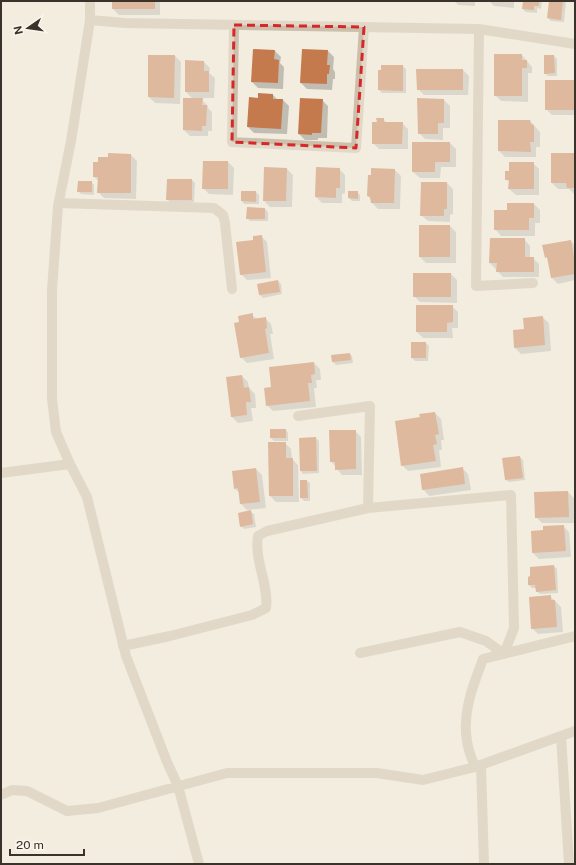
<svg xmlns="http://www.w3.org/2000/svg" width="576" height="865" viewBox="0 0 576 865" font-family="'Public Sans',sans-serif">
	<style>
		.shadow { fill: #0003 }
		.building { fill: #c57a4d }
		.lines { fill: none; stroke-linecap: round; stroke-linejoin: round }
		.lane { stroke: #ccbfac; stroke-width: 10 }
		.street { stroke: #ccbfac; stroke-width: 10 }
		.marked { fill: none; stroke: #d62828; stroke-width: 3; stroke-dasharray: 8 5; stroke-linejoin: round }
	</style>
	<rect width="100%" height="100%" fill="#f3ede0"/>
	<path class="shadow" d="M113,1H160V15H119L113,9Z
		M454,1H475V6L458,5Z
		M489,1H514V8L494,6Z
		M524,1H542L541,9L537,8V13L526,12L523,9Z
		M550,1H566L564,22L551,21L548,18Z
		M275,51L281,57L280,63L284,67L283,89L258,88L252,82Z
		M328,51L334,57L333,69L335,72V79H333L332,90L307,89L301,83Z
		M522,55L532,67V73H528V102L501,101L495,95Z
		M175,56L181,62L180,104L155,103L149,97Z
		M554,56L557,59V76H548L545,73Z
		M204,62L210,68L209,73L215,78L214,98H200L208,106V108L212,112V131H208V136H190L184,130L193,99L186,92Z
		M403,66L406,69V93H382L379,90V71Z
		M463,70L469,76L468,95H424L418,89Z
		M575,81V115H552L546,109Z
		M273,95L278,100H283L289,106L287,134L254,133L248,127Z
		M322,100L328,106L327,138H318V140H305L299,134Z
		M444,100L450,106V128H443V140L425,139L419,133Z
		M383,119L387,123H402L408,129V149H379L373,143L378,123Z
		M530,121L540,132V147H536V157H505L499,151Z
		M450,143L456,149V167H441L440,178H420L413,172Z
		M575,154V194H574L569,189H558L552,183Z
		M131,155L137,161L136,199L104,198L98,192L99,181L94,177Z
		M228,162L234,168L233,195L209,194L203,188Z
		M533,163L539,169V195H516L509,189L510,183L506,179Z
		M287,169L293,175L292,207H270L264,201Z
		M339,169L345,175V193L342,194V203H322L316,197Z
		M395,170L401,176L400,209H378L372,203L371,199L368,196Z
		M192,180L195,183L194,202H170L167,199Z
		M91,182L94,185V195L81,194L78,191Z
		M447,183L453,189V214L450,215V222L428,221L421,215Z
		M256,192L259,195V204H244L242,201Z
		M357,192L360,195V201H352L349,198Z
		M534,204L540,210V223H535V236H501L495,229L508,211Z
		M265,209L268,212V221H250L247,218Z
		M450,226L456,232V263H426L420,257Z
		M261,236L267,242L271,278L247,280L241,274L255,241Z
		M524,239L530,246V258H533L539,264V277H503L490,263Z
		M571,241L575,245V280L558,284L552,278L549,260L546,257Z
		M451,274L457,280V303L420,302L414,296Z
		M278,281L281,284L282,294L263,298L260,295Z
		M452,306L458,312V328H452L453,338H423L417,332Z
		M252,315L257,319L265,318L271,324L273,334H270L274,359L247,363L241,357L240,323Z
		M542,317L549,323L551,351L521,354L515,348Z
		M426,343L429,346L428,361H415L412,358Z
		M350,354L352,356L353,363L336,365L333,362L332,356Z
		M314,363L320,369L321,380H316L317,388H314L316,407L273,411L267,405L272,388Z
		M242,376L248,382L249,388L255,394L256,408H251L253,421L238,423L232,417Z
		M435,413L441,419L444,440H441L442,450H439L441,467L408,471L402,465L421,418Z
		M286,430L288,433V441H274L271,438Z
		M355,431L361,437L362,475H342L331,461Z
		M316,438L319,441V473L303,474L301,471Z
		M269,443H285L291,449L292,459L298,465L299,502H276L270,496Z
		M520,457L523,460L525,480L509,482L506,480Z
		M462,468L468,474L471,490L429,496L423,489Z
		M256,469L262,475L266,508L247,510L241,504L240,493L235,489Z
		M301,481H307L310,483V501H304L301,498Z
		M568,492L574,498V523H542L536,517Z
		M251,512L254,514L256,527L244,529L241,526Z
		M563,526L569,532L571,557L539,559L533,553L532,532L544,531Z
		M554,566L557,569L558,593L540,594L537,591L536,588H532L529,585Z
		M550,596L561,607L563,632L538,634L532,628Z"/>
	<path class="building" d="M112,1H155V9H112Z
		M523,1H539V6H534V10L522,9Z
		M549,1H563L561,20L547,18Z
		M253,49L275,50L274,59L279,60L278,83L251,82Z
		M302,49L328,50L327,65H330L329,74H327V84L300,83Z
		M494,54H522V60H527V68H522V96H494Z
		M148,55H175L174,98L148,97Z
		M544,55H554L555,73L544,74Z
		M185,60L204,61V71H209V92H185Z
		M381,65H403V91L378,90V70H381Z
		M416,69H463V90H417Z
		M545,80H575V110H545Z
		M258,93L273,94V99H283L281,129L247,127L249,97L258,98Z
		M183,98H203L202,105H207L206,126H202V131L183,130Z
		M300,98L323,99L321,133H312V135L298,134Z
		M417,98L444,99V123H438V134H418Z
		M376,118H384V122H403L402,144H372V122H377Z
		M498,120H530L531,124L534,125V142H530L531,152L498,151Z
		M412,142H450V162H435V172H412Z
		M108,153L131,154V193H97L98,177H93V162H98V157H108Z
		M551,153H575V188H567L566,183H551Z
		M203,161H228V189H202Z
		M509,162H534V189H508L509,180H505V171H509Z
		M264,167L287,168L286,201H263Z
		M316,167L340,168V188H336V198L315,197Z
		M371,168L395,169L394,203H371L370,197L367,196L368,175H371Z
		M167,179H192V200H166Z
		M78,181H92V192H77Z
		M421,182H447V209H444V216H420Z
		M241,191H256V202L241,201Z
		M348,191H358V199L348,198Z
		M507,203H534V218H529V230H494V210H507Z
		M247,207L265,208V219H246Z
		M419,225H450V257H419Z
		M262,235L266,272L240,275L236,242L253,240V236Z
		M490,238H525V257H534V272H496L497,263H489Z
		M571,240L575,262V274L551,278L547,257L545,258L542,245Z
		M413,273H451V297H413Z
		M278,280L280,292L259,295L257,284Z
		M416,305H453V322L447,323V332H416Z
		M253,313V319L266,317L267,328L265,329L269,353L240,358L234,323L239,322L238,316Z
		M543,316L545,345L514,348L513,330L524,329L523,318Z
		M411,342H426V358H411Z
		M350,353L351,360L332,362L331,355Z
		M314,362L315,374L311,375L312,383H308L310,401L266,406L264,388L271,387L269,367Z
		M242,375L244,388L249,387L251,402H246L247,415L231,417L226,377Z
		M435,412L439,434L435,435L437,444L433,445L436,461L401,466L395,421L420,417L419,414Z
		M270,429H286V438H270Z
		M329,430H356V469L335,470V462H330Z
		M316,437L317,471H300L299,438Z
		M268,442H286V458H293V496H269Z
		M520,456L523,478L505,480L502,458Z
		M463,467L465,484L422,490L420,474Z
		M256,468L260,502L240,504L238,488L234,489L232,471Z
		M300,480H307L308,498H300Z
		M568,491L569,517L535,518L534,492Z
		M251,510L253,524L240,527L238,513Z
		M564,525L566,551L532,553L531,531L543,530V526Z
		M554,565L556,590L536,592L535,585H528V577L530,576V567Z
		M551,595V600H555L557,627L531,629L529,597Z"/>
	<g class="lines">
		<path class="lane" d="M59,203L214,208L223,215L225,223L232,289"/>
		<path class="street" d="M90,1V20L71,141L58,206L52,290V399L56,432L70,464L87,497L126,656L167,762L178,786L199,864
			M90,20L125,23L479,29L575,44
			M234,25L232,142L356,148L364,27
			M479,29L476,286L533,283
			M298,416L370,406L368,508
			M1,473L70,464
			M123,646L170,636L252,615L266,608C269,584 254,561 258,536L267,531L368,508L511,495L514,628L504,654L486,641L460,632L360,653
			M561,736L569,864
			M481,765L484,864
			M475,767C472,759 468,750 467,741C462,712 473,686 483,659L575,636
			M1,795L12,790L27,791L67,811L98,808L227,773H377L423,780L475,767L575,731"/>
	</g>
	<path d="M0 0H576V865H0ZM234,25L364,27L356,148L232,142Z" fill="#f3ede0" fill-opacity=".55" fill-rule="evenodd"/>
	<path class="marked" d="M234,25L364,27L356,148L232,142Z"/>
	<rect width="576" height="865" fill="none" stroke="#3a322b" stroke-width="4"/>
	<g transform="translate(28 28) rotate(257)" stroke="#faf6ed" stroke-width="3" paint-order="stroke">
	<path d="M0-3L7 15L0 10L-7 15Z" fill="#3a322b"/>
	<text y="-6" font-size="11" font-weight="bold" text-anchor="middle" fill="#3a322b">N</text>
	</g>
	<path d="M10 849v6h74v-6" fill="none" stroke="#3a322b" stroke-width="2"/>
	<text x="16" y="849" font-size="12" fill="#3a322b" stroke="#faf6ed" stroke-width="3" paint-order="stroke">20 m</text>
</svg>
